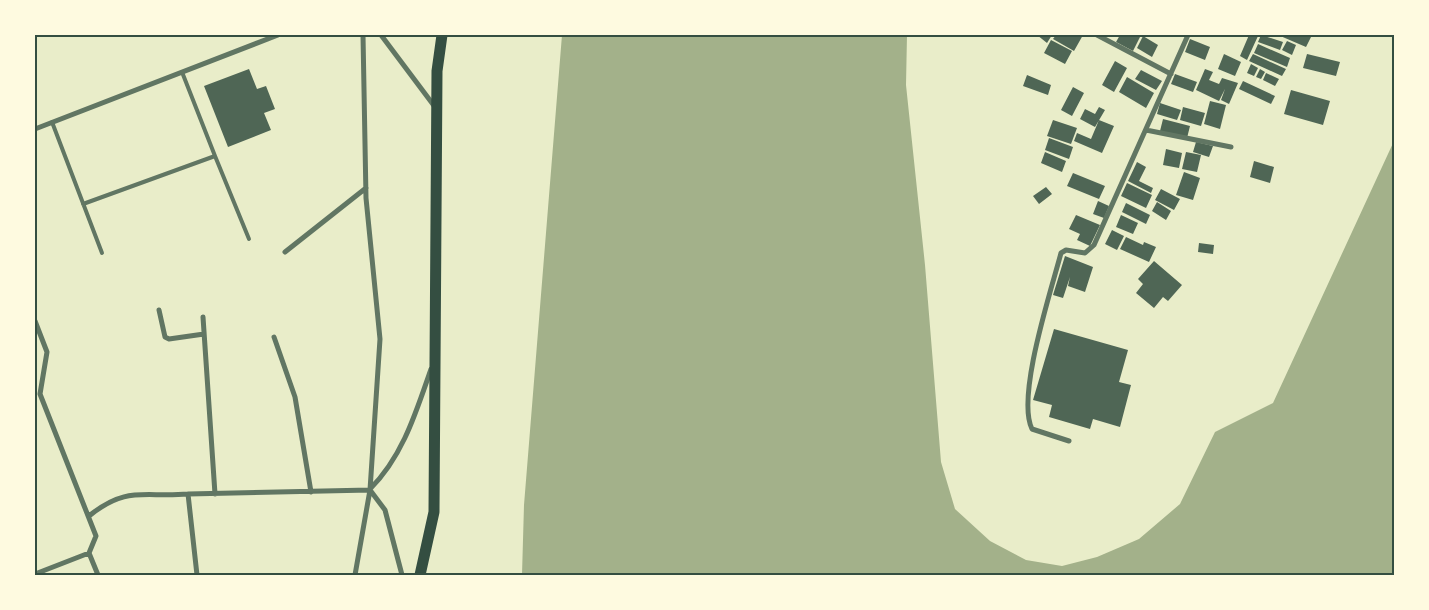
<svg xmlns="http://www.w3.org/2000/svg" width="1429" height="610" viewBox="0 0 1429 610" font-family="'Work Sans',sans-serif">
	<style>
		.water { fill: #a3b18a }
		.building { fill: #4f6655 }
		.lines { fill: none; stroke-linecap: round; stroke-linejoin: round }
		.service { stroke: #617663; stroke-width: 4 }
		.minor { stroke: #617663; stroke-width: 5 }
		.primary { stroke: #344e41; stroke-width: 11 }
		.neatline { fill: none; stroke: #344e41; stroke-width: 2 }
	</style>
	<rect width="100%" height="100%" fill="#e9edc9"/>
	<path class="water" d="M562,35H907L906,85L925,265L941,462L955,509L990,541L1026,560L1062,566L1097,557L1139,539L1180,504L1215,432L1273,403L1394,141V575H522L524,505Z"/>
	<path class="building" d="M1037,35H1052L1047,43Z
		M1056,35H1083L1074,51L1053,39Z
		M1120,35H1141L1133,51L1116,42Z
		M1249,35L1258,36L1247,60L1240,56Z
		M1261,35L1283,42L1280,50L1258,42Z
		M1278,35H1312L1306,47Z
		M1143,36L1158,45L1152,57L1137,48Z
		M1190,39L1210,47L1205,60L1185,52Z
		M1051,40L1072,51L1065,64L1044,53Z
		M1287,41L1296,45L1292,55L1282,50Z
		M1258,44L1290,58L1287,67L1254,53Z
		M1224,54L1241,62L1235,76L1218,69Z
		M1253,54L1286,69L1282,76L1249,61Z
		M1307,54L1340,62L1336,76L1303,68Z
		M1115,61L1127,68L1114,92L1102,85Z
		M1251,64L1258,68L1254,76L1247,73Z
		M249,69L257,89L266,86L275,109L264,113L271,130L228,147L204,86Z
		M1205,69L1213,72L1209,80L1219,84L1222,78L1238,83L1229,104L1221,100L1225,89L1219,101L1196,90Z
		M1260,69L1265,72L1261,79L1256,77Z
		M1141,70L1162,81L1156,90L1135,79Z
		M1266,73L1279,79L1275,86L1263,80Z
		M1175,74L1197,82L1193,92L1171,84Z
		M1027,75L1051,85L1048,95L1023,86Z
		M1127,77L1154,93L1146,108L1119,92Z
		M1243,81L1275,96L1271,104L1239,89Z
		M1073,87L1084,93L1072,116L1061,110Z
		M1291,90L1330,101L1323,125L1284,114Z
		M1210,101L1226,105L1220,129L1204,124Z
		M1160,103L1181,110L1177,120L1157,114Z
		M1099,107L1105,110L1095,127L1080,119L1085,109L1095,114Z
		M1183,107L1205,113L1201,126L1180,120Z
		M1163,119L1190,126L1187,138L1160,131Z
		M1053,120L1077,128L1071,144L1047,136Z
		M1099,120L1114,126L1102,153L1074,141L1077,133L1091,139Z
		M1049,138L1073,147L1069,159L1045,150Z
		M1196,142L1213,146L1209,157L1193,152Z
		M1166,149L1182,153L1179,168L1163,165Z
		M1045,152L1066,161L1062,172L1041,163Z
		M1186,152L1201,155L1197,172L1182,169Z
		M1254,161L1274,167L1270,183L1250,177Z
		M1137,162L1146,167L1139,181L1153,188L1151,193L1128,181Z
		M1184,172L1200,178L1193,200L1176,195Z
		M1073,173L1105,186L1099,199L1067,186Z
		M1127,183L1152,195L1146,208L1121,196Z
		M1046,187L1052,194L1039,204L1033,196Z
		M1161,189L1180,199L1174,210L1155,200Z
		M1098,201L1109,206L1104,218L1093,214Z
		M1157,202L1171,211L1166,220L1152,211Z
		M1126,203L1150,215L1146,224L1122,212Z
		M1076,215L1100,225L1090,246L1077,240L1080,234L1069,229Z
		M1121,215L1138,223L1133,234L1116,227Z
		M1112,230L1124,236L1117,250L1105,244Z
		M1126,237L1143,245L1144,242L1156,247L1149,262L1120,249Z
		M1199,243L1214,245L1213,254L1198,252Z
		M1065,256L1093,267L1085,292L1068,286L1070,277L1063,298L1053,295Z
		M1154,261L1182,285L1168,301L1163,297L1154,308L1136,293L1143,284L1138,279Z
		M1054,329L1128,350L1119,382L1131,385L1120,427L1093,419L1090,429L1049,417L1052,405L1033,400Z"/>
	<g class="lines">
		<path class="service" d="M182,72L215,156
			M52,122L102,253
			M83,204L215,156L249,239"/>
		<path class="minor" d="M381,35L435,107
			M1097,35L1171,74
			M35,129L278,35
			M1146,130L1231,147
			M285,252L366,188
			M159,310L165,337L169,339L204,334
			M203,317L215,494
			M35,321L47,352L40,394L96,536L89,553L98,575
			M274,337L295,397L311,492
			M1069,441L1032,429C1016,397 1051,291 1061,253L1066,250L1085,253L1094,245L1188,35
			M370,489C403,456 416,412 431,369
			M89,516C127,485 144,498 188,494
			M35,574L89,553
			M197,575L188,494L370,490L385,510L402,575
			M355,575L370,490L380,339L366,198L363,35"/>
		<path class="primary" d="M420,575L434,512L437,71L442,35"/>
	</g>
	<rect width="1429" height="610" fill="none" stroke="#fefae0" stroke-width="72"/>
	<rect x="36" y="36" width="1357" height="538" class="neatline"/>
</svg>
